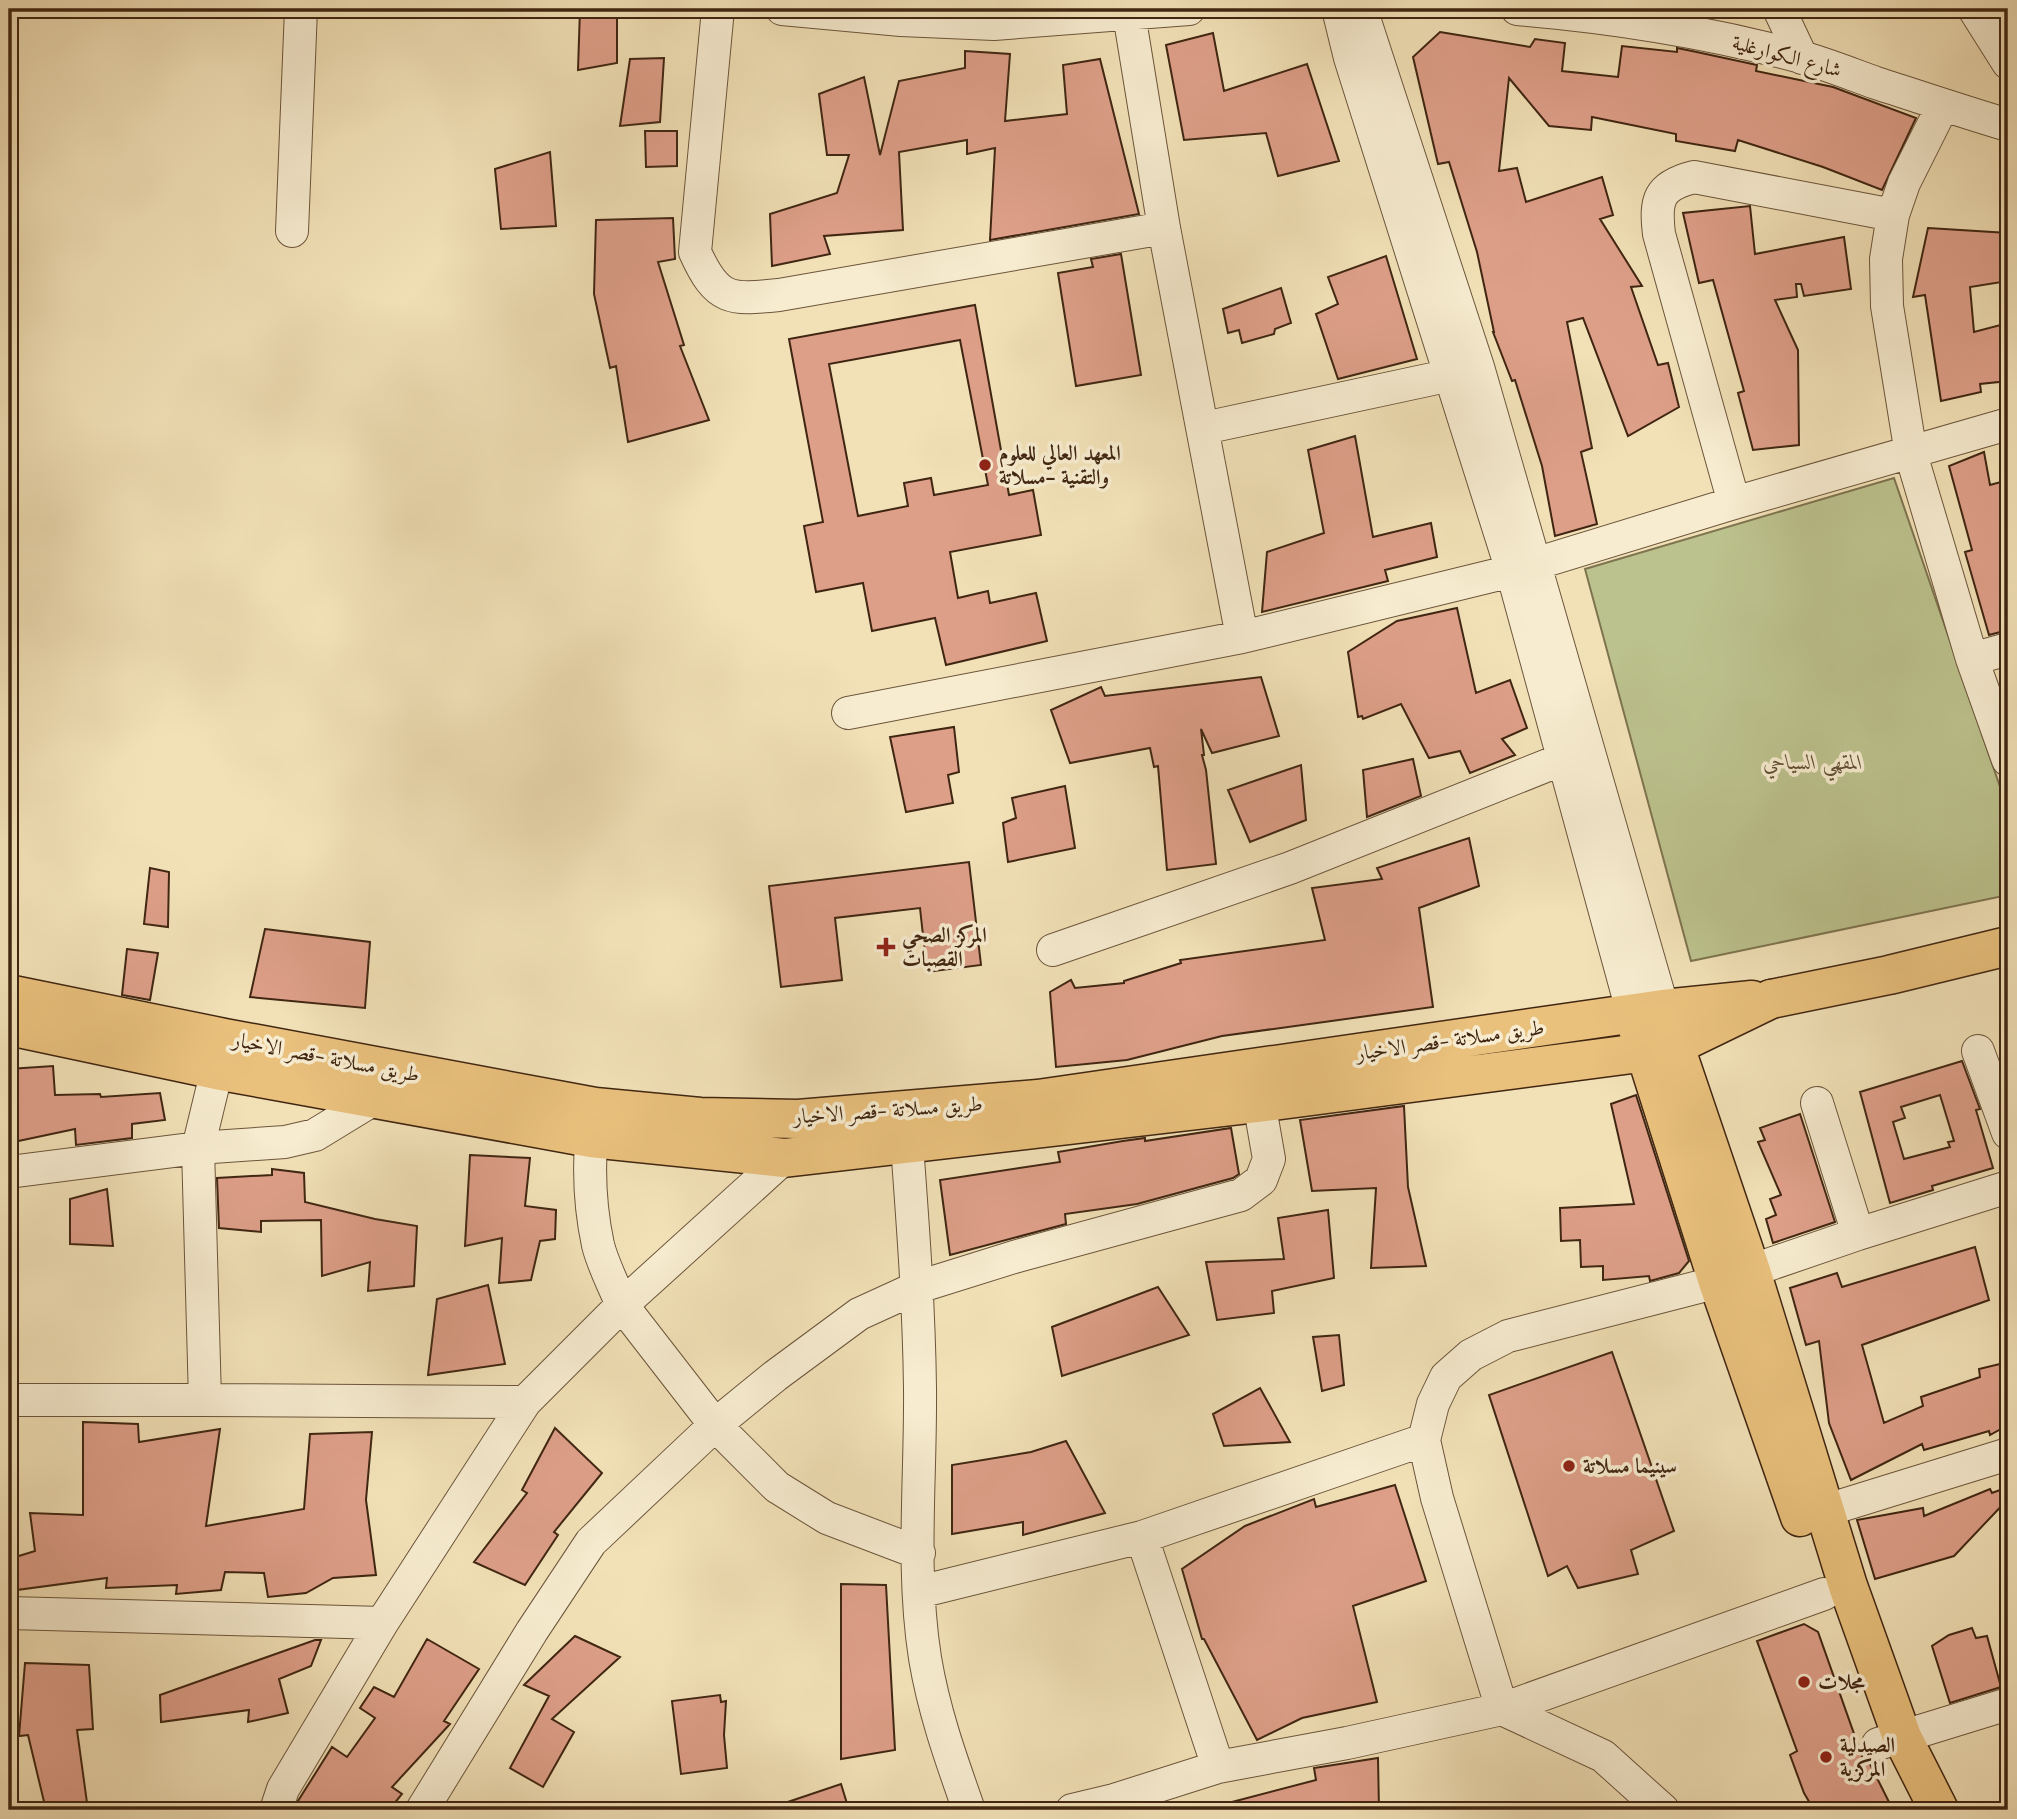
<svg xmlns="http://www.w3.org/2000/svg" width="2017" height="1819" viewBox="0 0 2017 1819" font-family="Cardo,Amiri,serif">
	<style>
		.green { fill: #bcc28d; stroke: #7e7450; stroke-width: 2 }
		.building { fill: #de9f89; stroke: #402612; stroke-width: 2; fill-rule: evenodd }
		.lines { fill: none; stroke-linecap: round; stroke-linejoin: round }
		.minor-casing { stroke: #6c553b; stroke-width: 34 }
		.major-casing { stroke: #402612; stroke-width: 41 }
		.highway-casing { stroke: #402612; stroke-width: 41 }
		.minor { stroke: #f7ecd0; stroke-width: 32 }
		.major { stroke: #e9c07c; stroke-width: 38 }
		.highway { stroke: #e9c07c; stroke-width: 38 }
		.poi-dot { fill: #8f2418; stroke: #f7ecd0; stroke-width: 2.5 }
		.labels { text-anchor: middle; stroke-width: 7; stroke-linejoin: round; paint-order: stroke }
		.street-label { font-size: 21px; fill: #402612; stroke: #f7ecd0 }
		.poi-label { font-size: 21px; font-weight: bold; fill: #402612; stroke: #f7ecd0; text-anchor: start }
		.park-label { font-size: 21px; font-style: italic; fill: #5f4d31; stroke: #f7ecd0 }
	</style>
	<rect width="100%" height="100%" fill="#f2e1b7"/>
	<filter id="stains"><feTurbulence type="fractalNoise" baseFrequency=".00286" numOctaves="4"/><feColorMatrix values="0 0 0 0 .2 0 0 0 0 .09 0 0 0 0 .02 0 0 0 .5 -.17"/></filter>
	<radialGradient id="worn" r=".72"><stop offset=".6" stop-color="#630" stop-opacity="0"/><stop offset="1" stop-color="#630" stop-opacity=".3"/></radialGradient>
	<path class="green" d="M1894,478L2008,810V895L1691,961L1585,569Z"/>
	<path class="building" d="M580,9L617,12V63L578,70Z
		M1440,32L1530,47L1535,39L1565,43L1562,71L1618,77L1622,46L1677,52V48L1692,51L1757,65L1756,71L1833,87L1916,118L1882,190L1823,167L1738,140L1735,151L1676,141V134L1592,117L1591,130L1549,126L1509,78L1499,171L1517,168L1526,202L1602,177L1613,215L1600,219L1642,286L1631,287L1658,365L1668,363L1679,407L1628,436L1583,318L1567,322L1592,448L1581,452L1597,524L1555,536L1542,466L1515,380L1512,381L1493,332H1494L1477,252L1449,162L1438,164L1413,57Z
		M1213,33L1224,91L1307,64L1339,161L1278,176L1266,133L1184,140L1166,45Z
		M965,51L1010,54L1005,121L1067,114L1063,65L1100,59L1139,214L990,240L995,148L967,154V140L899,152L903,230L824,236L830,254L772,266L770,214L837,193L849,155H827L819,94L864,77L880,155L899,81L965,68Z
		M664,58L660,122L620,126L630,59Z
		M645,131H677V166L646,167Z
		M550,152L556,226L501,229L495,169Z
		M1750,206L1755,254L1844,237L1851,289L1804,296L1801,284H1796L1797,297L1775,300L1798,350L1799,445L1753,450L1738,393L1744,391L1713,280L1699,283L1683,213Z
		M673,218L675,259L658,262L684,345L680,346L709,420L628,442L616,366L610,368L594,294L596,220Z
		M1928,228L2008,233V281L1970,287L1974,332L2008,323V381L1980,384L1981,392L1941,401L1925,295L1913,297Z
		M1121,254L1141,375L1076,386L1058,273L1093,267L1091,259Z
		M1386,256L1417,359L1338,379L1316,314L1338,304L1328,277Z
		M1281,288L1291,323L1275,329L1274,334L1242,343L1239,330L1228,333L1223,309Z
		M975,305L1009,495L1033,490L1041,535L950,552L958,598L988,591L990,603L1036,593L1047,641L946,665L935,618L872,631L863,583L816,592L804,526L823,522L789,339ZM960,340L988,485L934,495L931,478L904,483L908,506L858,516L829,364Z
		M1355,436L1373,537L1431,523L1437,557L1385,570L1388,581L1262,612L1267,552L1324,533L1308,450Z
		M1984,452L1990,485L2008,480V630L1989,635L1965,552L1972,550L1949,466Z
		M1457,608L1476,693L1510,680L1527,728L1502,739L1515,755L1470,773L1460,751L1429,758L1401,704L1363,719L1362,716L1358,717L1348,652L1397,621Z
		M1261,677L1279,736L1212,753L1201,729L1204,755H1202L1206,770L1216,864L1167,870L1158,766L1154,767L1150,748L1070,763L1051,710L1101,687L1105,696Z
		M954,727L959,772L948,775L953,803L906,812L890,737Z
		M1413,759L1421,796L1367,817L1363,770Z
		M1301,765L1306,820L1250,842L1228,790Z
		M1065,786L1075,848L1008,862L1003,823L1016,818L1012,798Z
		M1469,838L1479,886L1419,908L1433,1007L1222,1036L1127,1060L1056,1067L1050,992L1071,980L1075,988L1124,983V981L1181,963L1180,960L1325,940L1312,888L1382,879L1377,868Z
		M969,862L981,965L927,972L920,908L835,918L842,980L781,987L769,886Z
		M150,868L169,872L168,927L144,924Z
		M265,929L370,942L365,1008L250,997Z
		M127,949L158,953L150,1000L122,995Z
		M1962,1061L1980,1109L1976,1110L1993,1168L1932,1186L1933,1190L1890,1203L1860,1092ZM1940,1095L1954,1141L1948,1142L1950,1147L1904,1159L1893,1122L1905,1118L1901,1107Z
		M53,1066L55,1095L100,1094L101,1097L160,1093L165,1120L132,1124V1138L76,1145L75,1129L9,1143V1069Z
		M1636,1095L1689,1261L1679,1273L1650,1281L1649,1276L1603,1280V1266L1581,1267L1580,1240L1561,1241L1560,1208L1634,1204L1611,1104Z
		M1404,1106L1408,1187L1426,1266L1371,1268L1376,1188L1312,1191L1300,1120Z
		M1800,1114L1835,1222L1773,1243L1766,1219L1776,1215L1770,1199L1781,1195L1758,1142L1765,1140L1760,1128Z
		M1231,1128L1239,1174L1233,1178L1137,1204L1065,1214L1066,1224L950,1255L940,1180L1060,1162L1058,1152L1123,1141L1145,1138V1141Z
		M470,1155L530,1158L525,1206L556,1210L555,1239L540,1241L531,1280L499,1283L502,1238L465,1246Z
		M272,1169L304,1173L305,1202L375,1219L417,1226L414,1286L368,1291L370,1262L322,1276L321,1220L261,1221V1232L219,1228L217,1178L272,1175Z
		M107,1189L113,1246L70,1244V1199Z
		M1328,1210L1334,1278L1272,1291L1274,1313L1217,1320L1206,1262L1284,1259L1278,1218Z
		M1975,1247L1989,1300L1862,1345L1884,1423L1923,1406L1921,1397L1980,1377L1979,1369L2008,1362V1425L1990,1435L1989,1431L1924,1450L1922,1444L1851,1480L1829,1423L1819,1341L1806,1345L1790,1288L1837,1273L1842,1287Z
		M488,1285L505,1364L428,1375L437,1299Z
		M1158,1287L1189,1335L1062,1376L1052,1327Z
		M1339,1335L1344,1385L1322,1391L1313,1337Z
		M1612,1352L1674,1531L1631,1550L1638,1574L1578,1588L1567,1566L1548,1576L1489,1395Z
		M1260,1388L1290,1442L1224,1446L1213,1414Z
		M83,1422L138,1424L139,1442L220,1429L206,1526L304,1509L310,1434L372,1432L366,1500L376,1575L333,1578L306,1593L268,1597L264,1573L225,1572L221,1590L176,1594L177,1585L106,1588L107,1578L9,1591V1559L35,1551L30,1513L83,1515Z
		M555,1428L602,1473L554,1532L558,1535L525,1585L474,1562L527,1493L522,1490Z
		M1066,1441L1105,1513L1023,1535V1522L952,1534V1465L1031,1452Z
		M1395,1485L1426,1581L1353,1606L1377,1702L1302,1718L1257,1740L1204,1639H1202L1182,1569L1245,1526L1314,1499L1316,1507Z
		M2008,1487V1499L1954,1556L1875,1579L1857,1520L1923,1508L1924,1516L1990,1489L1992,1493Z
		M841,1584L886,1585L895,1750L841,1759Z
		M1804,1624L1818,1632L1863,1759L1870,1764L1893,1810H1814L1804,1793L1790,1755L1797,1751L1757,1641Z
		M1972,1628L1976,1638L1987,1636L2001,1687L1950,1703L1932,1646L1949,1635Z
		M575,1636L620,1657L552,1719L574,1732L543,1787L510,1768L549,1696L524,1685Z
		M427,1639L479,1669L444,1721L450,1724L392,1787L402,1794L389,1810H313L298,1801L332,1747L347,1757L375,1718L360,1708L374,1687L394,1697Z
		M315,1640H321L311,1666L279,1679L288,1713L248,1722L249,1710L161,1722L160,1695Z
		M25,1663L89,1665L93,1729L77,1730L88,1810H46L28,1735L19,1736Z
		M720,1695L721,1702L726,1701L724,1735L727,1768L681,1774L672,1701Z
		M1378,1758L1379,1810H1229L1228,1803L1316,1780L1314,1768Z
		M841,1784L849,1810H774L773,1807Z"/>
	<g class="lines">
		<g class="minor-casing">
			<path id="minor" d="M718,9L695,252C717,301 730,300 779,295L1164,228
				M782,9L901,20L994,24L1189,9
				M1338,9L1350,58L1512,571L1633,1014
				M1361,9L1478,367L1663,1009
				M1517,9C1613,17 1708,32 1801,57C1826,64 1851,74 1876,83C1920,97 1964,112 2008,125
				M1779,9L1802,58
				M1974,9L2008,63
				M1129,14L1164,228L1242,637
				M1943,105L1904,183L1893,215L1886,259L1887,306L1911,454L1972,659L2008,760
				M292,231L301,9
				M1204,428L1451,375
				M1734,503L1659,234C1655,200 1658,186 1694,177L1893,215
				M1972,659L2008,649
				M848,713L1242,637L1512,571L1734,503L2008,424
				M1053,950L1290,868L1563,759
				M222,1049L198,1148L205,1400L525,1402
				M1978,1051L2008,1133
				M1817,1103L1858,1234
				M594,1116C588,1158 589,1203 598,1245C603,1265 614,1286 622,1305L784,1158
				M903,1123L907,1145C913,1226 919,1307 920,1388C921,1477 911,1569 925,1658C934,1712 951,1759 969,1810
				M9,1172L198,1148L285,1142L315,1135L374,1099
				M9,1400H205
				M1801,1518L2008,1454
				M1142,1537L1218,1767
				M919,1592L1142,1537L1424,1440
				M9,1613L382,1623
				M1878,1744L2008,1704
				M276,1810L283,1789L382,1623L525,1402L622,1305L715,1425L777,1487L827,1518L919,1553
				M422,1810L532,1631L591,1542L715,1425L775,1376L859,1314L918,1287L1014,1257L1241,1195L1261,1180L1269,1159L1255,1079
				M1072,1810L1114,1800L1218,1767L1347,1743L1502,1709L1824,1594
				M1663,1810L1603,1756L1502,1709L1437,1498L1424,1440L1433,1404L1446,1377L1471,1355L1508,1336L1718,1282L1858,1234L2008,1187"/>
		</g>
		<g class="major-casing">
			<path id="major" d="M9,994L225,1038L595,1107L700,1117L798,1119L1038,1099L1663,1009L1752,1000
				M1667,1023L1751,1271L1848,1586L1902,1737L1939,1810
				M9,1026L216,1070L591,1138L784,1158L1258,1103L1647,1052L1674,1046L1771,999
				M1638,1029L1718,1282L1800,1517"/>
		</g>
		<g class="highway-casing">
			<path id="highway" d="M1771,999L1889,975L2008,946"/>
		</g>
		<use href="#minor" class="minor"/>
		<use href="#major" class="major"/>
		<use href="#highway" class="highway"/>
	</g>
	<g class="poi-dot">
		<circle cx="985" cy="465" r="7"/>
		<path d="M882.5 936.5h7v7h7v7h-7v7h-7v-7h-7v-7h7z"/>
		<circle cx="1569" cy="1466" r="7"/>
		<circle cx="1804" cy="1682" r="7"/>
		<circle cx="1826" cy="1757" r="7"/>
	</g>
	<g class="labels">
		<g class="street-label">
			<text transform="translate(1787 56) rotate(15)" y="7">شارع الكوارغلية</text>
			<text transform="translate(1450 1040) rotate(-8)" y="7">طريق مسلاتة -قصر الاخيار</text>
			<text transform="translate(326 1057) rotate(11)" y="7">طريق مسلاتة -قصر الاخيار</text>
			<text transform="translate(888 1110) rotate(-4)" y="7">طريق مسلاتة -قصر الاخيار</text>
		</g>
		<g class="poi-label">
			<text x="999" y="460">المعهد العالي للعلوم<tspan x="999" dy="24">والتقنية -مسلاتة</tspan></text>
			<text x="902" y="942">المركز الصحي<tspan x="902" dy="24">القصبات</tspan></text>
			<text x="1583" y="1473">سينيما مسلاتة</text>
			<text x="1818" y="1689">مجلات</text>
			<text x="1840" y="1752">الصيدلية<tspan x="1840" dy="24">المركزية</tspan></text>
		</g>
		<g class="park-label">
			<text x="1813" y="769">المقهي السياحي</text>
		</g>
	</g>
	<rect width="2017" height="1819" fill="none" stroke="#f2e1b7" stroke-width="35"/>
	<rect x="10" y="10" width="1996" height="1798" fill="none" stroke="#402612" stroke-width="3.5"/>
	<rect x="18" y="18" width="1982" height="1784" fill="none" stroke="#402612" stroke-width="2"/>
	<rect width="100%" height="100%" filter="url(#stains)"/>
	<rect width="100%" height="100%" fill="url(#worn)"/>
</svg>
